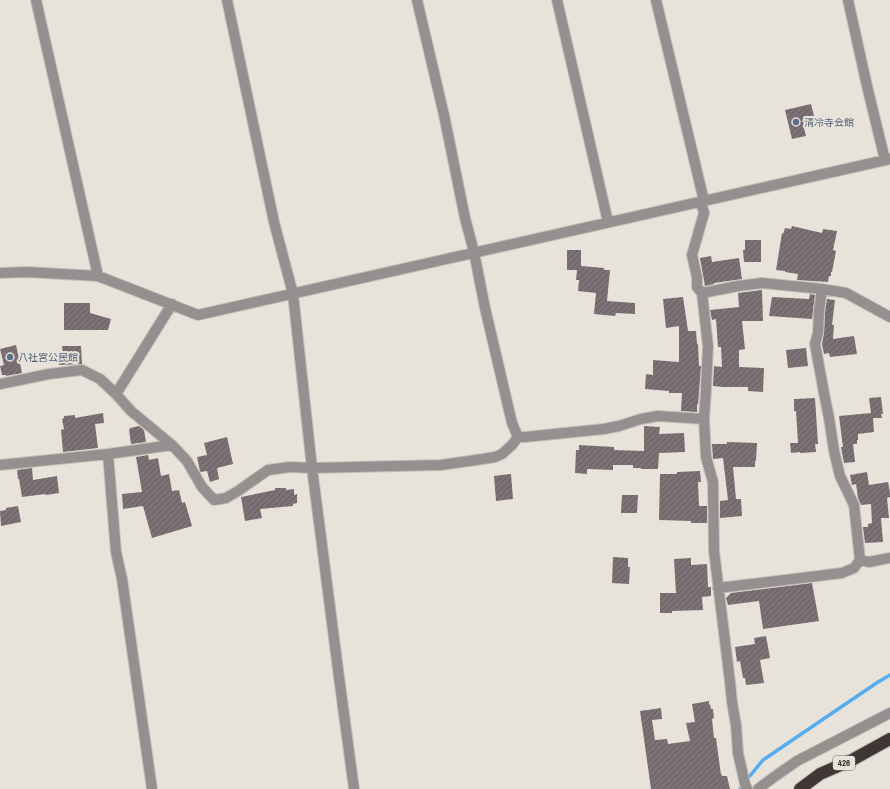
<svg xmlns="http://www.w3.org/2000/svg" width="890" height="789" viewBox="0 0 890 789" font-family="'Archivo Narrow','Noto Sans JP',sans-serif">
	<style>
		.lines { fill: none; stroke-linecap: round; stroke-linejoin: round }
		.stream { stroke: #55adf0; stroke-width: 3.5 }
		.building { fill: url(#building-hatch) }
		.minor-casing { stroke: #c4c0b8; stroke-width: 12 }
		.highway-casing { stroke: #c4c0b8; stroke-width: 14 }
		.minor { stroke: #959090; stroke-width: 10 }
		.highway { stroke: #3f3636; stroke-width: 12 }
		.service-dot { fill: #5c6f8a; stroke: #e8e3da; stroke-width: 1.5 }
		.labels { text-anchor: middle; stroke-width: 4; stroke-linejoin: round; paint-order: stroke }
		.shield { fill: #e8e3da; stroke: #6a6762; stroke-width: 1 }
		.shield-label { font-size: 9px; font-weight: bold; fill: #34322f }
		.service-label { font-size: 10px; fill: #4e5e75; stroke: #e8e3da; text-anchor: start }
	</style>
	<defs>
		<pattern id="building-hatch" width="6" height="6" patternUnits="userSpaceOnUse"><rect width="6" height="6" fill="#7c7175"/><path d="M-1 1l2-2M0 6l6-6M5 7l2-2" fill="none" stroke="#665d60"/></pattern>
	</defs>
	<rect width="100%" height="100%" fill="#e8e3da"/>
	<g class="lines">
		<path class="stream" d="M740,789L749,777L763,760L878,682L890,675"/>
	</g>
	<path class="building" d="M811,104L815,120H813V121L803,124L806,136L792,139L785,110Z
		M792,226L822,233L823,229L837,231L833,250L836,251L832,272H831V276H829L828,282L797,280L798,274L785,272V271L776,270L782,233L783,234L785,228L791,229Z
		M745,240H761V262H744L743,250H745Z
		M567,250H581V266L604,268V270H610L607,301L635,303V314L616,313L615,316L594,314L596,293L578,291L579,280H576L577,270H567Z
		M711,256L712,262L739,258L742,279L714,283V284L705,286L700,258Z
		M762,290L763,321H742L745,349L739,350V367L764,368L763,392L748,391V387H723L713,386L714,366L722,367L721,347H718L716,319L712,320L710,310L739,307L738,293Z
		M810,294L815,295L812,319L769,316L772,297L809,299Z
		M683,297L688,331H696L697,344H698L699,366H701L698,405L697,404V412L681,411L682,393H669V391L645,389L646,374L653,375V360L679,362V326L666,328L663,299Z
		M827,299L835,300L832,325H834L833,339L854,336L857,354L830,357L829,353L824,354L822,344L824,333L825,312Z
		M64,303H90V313L111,319L108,330H64Z
		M16,345L22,373L6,376V375H2L0,366L4,365L0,349Z
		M62,346H81L82,364L59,365V354H63Z
		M806,348L808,366L788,368L786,350Z
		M881,397L883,414H881L882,418H873L874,432L858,434V440H857V444H853L855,462L844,463L841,447H843L839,416L871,413L869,398Z
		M815,398L818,444H815L816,452L800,453V452L791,453L790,443H798L796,411H794V399Z
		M103,413L104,423L95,424L98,448L63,452L61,430L64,429L62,419L64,418V416L75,415V418Z
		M139,426L144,430L146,442L131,444L129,429H130V428Z
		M644,426L660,427L659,434L684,433L685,452L659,453L658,469H641V468H633V465H613V470L587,469V474L575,473L576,450H579V445L614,447V450L644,451Z
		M227,437L233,464L217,468L219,479L210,482L207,471L201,472L200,471L197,457L207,455L204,443Z
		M727,442L757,443L756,461H755V467H733L736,499H741L742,516L720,518V501L728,500L723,458L713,459L712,444H727Z
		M148,455L149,460L158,458L161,476L169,474L172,491L179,490L182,503L185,502L192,526L152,538L143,506L123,509L122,494L142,492L136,457Z
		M32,468L33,480L57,476L59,493L46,495L45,494L22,497L19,479H18L17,470Z
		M700,471L701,482H698L699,506H707V523H691V521L659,520L660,474H677V472Z
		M867,472L869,485L888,482L890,493V497L887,498L889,518H881L883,542L865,543L863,527H868V524L872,523L871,504L861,505L858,498L856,484L852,485L850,475Z
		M511,474L513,499L496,501L494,476Z
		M275,488H286V490L294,489V495L297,494V503L293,504V506L260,509L262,518L245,521L241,497L275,490Z
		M622,495H638L637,513H621Z
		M18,506L21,522L1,526L0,511L6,510V508Z
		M613,557L628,558V567H630L629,584L612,583Z
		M691,558V565L707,564L708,587H711V596L702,597L703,610L672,611V613H660V593H676L674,559Z
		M812,583L819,621L763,629L759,601L728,605L726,598L731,593Z
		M766,636L770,658L760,660L764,683L746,685L745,678H743L740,661L737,662L735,647L755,644L754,638Z
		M709,701V705L710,704L711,709H713L714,718L712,719L714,738H716L721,775L722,774V776H727L730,789H651L644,739L640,711L661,708L662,719L652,720L655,740L667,739L668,744L690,741L686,723L695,722L692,704Z"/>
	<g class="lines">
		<g class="minor-casing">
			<path id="minor" d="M36,0L98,276
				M227,0L274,222L293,294L312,468L339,677L354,789
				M417,0L444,115L465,218L474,252L485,308L512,423L518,437
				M557,0L608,222
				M656,0L704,201
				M848,0L867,86L885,160
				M701,202L704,213L692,255L697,277V287L702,293L708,346L706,390L704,419L706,457L713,482L714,551L730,682L732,702L736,725L738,753L745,784L747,789
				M0,273L27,272L98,276L198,315L890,159
				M702,293L738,286L762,283L822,289
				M0,384L49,374L82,370L100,379L116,394L131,411L172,445L187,461L202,487L214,500L226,498L238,491L268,470L290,467L312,468L441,465L483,459L495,457L502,454L512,445L518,437
				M116,394L172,304
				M518,437H525L604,429L619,426L641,419L658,416L704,419
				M108,454L116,552L122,579L152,789
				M0,465L108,454L172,445
				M860,560L869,562L890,558
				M718,588L842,573L854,568L860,560L854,505L840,476L834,451L829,418L824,393L815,344L818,333L819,311L822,289L846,293L890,317
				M758,789L774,777L797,761L890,713"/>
		</g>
		<g class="highway-casing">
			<path id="highway" d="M800,789L820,774L852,760L890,739"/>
		</g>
		<use href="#minor" class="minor"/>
		<use href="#highway" class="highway"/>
	</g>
	<g class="service-dot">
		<circle cx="796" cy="122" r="4"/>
		<circle cx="10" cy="357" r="4"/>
	</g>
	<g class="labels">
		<rect class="shield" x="833" y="756" width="22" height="14" rx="3"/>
		<g class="shield-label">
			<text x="844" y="766">426</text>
		</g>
		<g class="service-label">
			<text x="804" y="126">清冷寺会館</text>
			<text x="18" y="361">八社宮公民館</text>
		</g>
	</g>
</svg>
